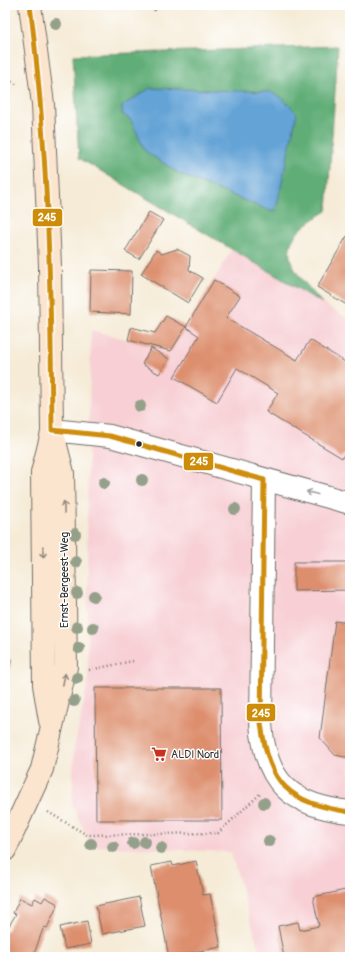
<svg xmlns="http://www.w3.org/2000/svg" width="355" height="962" viewBox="0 0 355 962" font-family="Pangolin,sans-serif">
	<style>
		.built { fill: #f7cfd4 }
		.forest { fill: #61ad77; stroke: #466c51 }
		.water { fill: #64a3d6; stroke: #486780 }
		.building { fill: #dd8e6d }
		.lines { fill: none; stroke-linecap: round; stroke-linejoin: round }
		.street-casing { stroke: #726e67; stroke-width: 24 }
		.secondary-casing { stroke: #726e67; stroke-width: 24 }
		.path { stroke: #726e67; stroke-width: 2.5; stroke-dasharray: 1 3; stroke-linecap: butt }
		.street { stroke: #fff; stroke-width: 22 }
		.secondary { stroke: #fbe5cf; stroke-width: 22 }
		.bus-1-casing { stroke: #fff; stroke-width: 8 }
		.bus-1 { stroke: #ce8d09; stroke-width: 5 }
		.tree { fill: #95a08b }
		.oneway { stroke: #a0a0a0 }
		.oneway2 { stroke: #93887d }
		.bus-dot { fill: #2b2b2b; stroke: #fff; stroke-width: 1.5 }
		.labels { text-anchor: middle; stroke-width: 3; stroke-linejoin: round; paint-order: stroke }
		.street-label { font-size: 11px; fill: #2b2b2b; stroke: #fff }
		.poi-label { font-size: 11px; fill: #2b2b2b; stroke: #fff; text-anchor: start }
		.line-badge { stroke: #fff; stroke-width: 1.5 }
		.badge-label { font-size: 11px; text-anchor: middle; font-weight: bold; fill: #fff }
	</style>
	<rect width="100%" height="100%" fill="#fff"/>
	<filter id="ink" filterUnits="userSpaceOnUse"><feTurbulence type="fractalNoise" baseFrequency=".025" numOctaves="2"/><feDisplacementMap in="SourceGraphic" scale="8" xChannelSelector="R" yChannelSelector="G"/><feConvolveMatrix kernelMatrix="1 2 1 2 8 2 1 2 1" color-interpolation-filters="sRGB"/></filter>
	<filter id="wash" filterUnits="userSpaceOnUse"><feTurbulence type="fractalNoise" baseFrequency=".012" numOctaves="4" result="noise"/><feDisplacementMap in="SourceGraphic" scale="16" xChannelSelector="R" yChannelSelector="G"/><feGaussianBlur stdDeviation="0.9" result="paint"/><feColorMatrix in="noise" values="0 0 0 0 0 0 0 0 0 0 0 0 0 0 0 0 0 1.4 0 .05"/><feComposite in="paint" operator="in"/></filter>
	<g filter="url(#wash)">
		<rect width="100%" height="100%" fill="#f5ebd6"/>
		<path class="built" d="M232,249L350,320V957H261L231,852L91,846L72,804L74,749L88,682L87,507L91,330L171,351Z"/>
		<path class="forest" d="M338,46L327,211C307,223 280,238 293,266C297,276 315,294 322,303L79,158L73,55Z"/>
		<path class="water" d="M150,88L271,92L282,98L297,113L277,205L273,212L180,174L145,151L131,120L122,114V106Z"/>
		<g id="blocks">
			<path class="building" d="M146,5H158L155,11Z
				M149,212L163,220L139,259L125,251Z
				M347,236L350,238V307L317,287Z
				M177,249L190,256L189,270L203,278L188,303L141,274L156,250L162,254Z
				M91,270L132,271L131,314L90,312Z
				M214,280L240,296L226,318L297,360L310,340L350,365V444L342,458L266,412L278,393L237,368L217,402L174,377L199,336L186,327Z
				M166,316L186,327L171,351L128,340L131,327L155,333Z
				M151,348L169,359L159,374L142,364Z
				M294,562H350V590L294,591Z
				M335,621L350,623V758L335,755L320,738Z
				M5,658L11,659L6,688H5Z
				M95,688H221L222,820H96Z
				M196,861L203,895L210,894L221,947L169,957L151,866L172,862L173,866Z
				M350,889V957H284L278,926L298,922L300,930L319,926L313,897Z
				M45,897L58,904L47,928L44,927L40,937L33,957H17L5,951V933L16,914L13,913L20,898L32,904L35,898L42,902Z
				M139,897L145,926L102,934L96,906Z
				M87,921L91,944L65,949L60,927Z"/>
		</g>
	</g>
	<g filter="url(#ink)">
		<use href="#blocks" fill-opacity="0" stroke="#726e67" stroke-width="1"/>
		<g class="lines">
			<g class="street-casing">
				<path id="street" d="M52,430L110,436L350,503
					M264,480L261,723C265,783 292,806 350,812"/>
			</g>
			<g class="secondary-casing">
				<path id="secondary" d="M50,721L44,685L42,473L52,433
					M5,850L42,769L66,667L63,473L52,430L50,266L43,104L30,5"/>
			</g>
			<path class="path" d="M5,77L16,84
				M89,670L133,661
				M48,812L87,835L218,833L261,793"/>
			<use href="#street" class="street"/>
			<use href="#secondary" class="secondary"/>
			<g class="bus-1-casing">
				<path id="bus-1" d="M30,5C48,146 51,288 52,430
					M52,430L110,436L264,480L261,723C269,785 289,803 350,812"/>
			</g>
			<use href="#bus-1" class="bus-1"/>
		</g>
		<g class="tree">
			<circle cx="56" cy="24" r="6"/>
			<circle cx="140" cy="406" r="6"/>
			<circle cx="142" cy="480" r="6"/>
			<circle cx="104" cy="483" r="6"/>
			<circle cx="235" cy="509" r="6"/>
			<circle cx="75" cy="534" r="6"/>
			<circle cx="76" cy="562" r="6"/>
			<circle cx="77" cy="593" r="6"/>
			<circle cx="94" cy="596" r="6"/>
			<circle cx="77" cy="627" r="6"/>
			<circle cx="93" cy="628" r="6"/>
			<circle cx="79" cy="648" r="6"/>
			<circle cx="77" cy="678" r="6"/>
			<circle cx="74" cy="701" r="6"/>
			<circle cx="264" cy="803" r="6"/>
			<circle cx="269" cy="841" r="6"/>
			<circle cx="145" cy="842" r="6"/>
			<circle cx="133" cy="843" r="6"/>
			<circle cx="91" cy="844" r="6"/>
			<circle cx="113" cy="847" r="6"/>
			<circle cx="161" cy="848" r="6"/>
		</g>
		<defs><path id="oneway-shaft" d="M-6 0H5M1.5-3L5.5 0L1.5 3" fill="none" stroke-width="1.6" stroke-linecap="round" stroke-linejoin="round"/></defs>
		<use class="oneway" href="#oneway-shaft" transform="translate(312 493) rotate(-165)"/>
		<g class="oneway2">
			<use href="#oneway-shaft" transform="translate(64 507) rotate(-91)"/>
			<use href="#oneway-shaft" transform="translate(43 552) rotate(89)"/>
			<use href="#oneway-shaft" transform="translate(64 679) rotate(-79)"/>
		</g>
	</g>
	<defs>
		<g id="supermarket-bare" transform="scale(1.2)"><path d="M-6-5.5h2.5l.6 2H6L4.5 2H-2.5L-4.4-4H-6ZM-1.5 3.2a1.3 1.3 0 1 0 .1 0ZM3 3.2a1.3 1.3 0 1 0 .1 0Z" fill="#c8321e" stroke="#fff" stroke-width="2.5" paint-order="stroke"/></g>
	</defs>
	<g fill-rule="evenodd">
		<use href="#supermarket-bare" x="159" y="754"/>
	</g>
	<circle class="bus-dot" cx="139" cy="444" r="3.5"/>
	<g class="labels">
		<g class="street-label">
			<text transform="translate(64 580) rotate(-90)" y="4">Ernst-Bergeest-Weg</text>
		</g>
		<g class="poi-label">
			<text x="171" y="758">ALDI Nord</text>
		</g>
	</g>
	<g class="line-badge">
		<rect x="32" y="208" width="31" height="19" rx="4" fill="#ce8d09"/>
		<rect x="183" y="452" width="31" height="19" rx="4" fill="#ce8d09"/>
		<rect x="246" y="703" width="30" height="19" rx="4" fill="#ce8d09"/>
	</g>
	<g class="badge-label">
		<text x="47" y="221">245</text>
		<text x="199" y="465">245</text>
		<text x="261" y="717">245</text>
	</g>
	<rect width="355" height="962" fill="none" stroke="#fff" stroke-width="20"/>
</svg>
